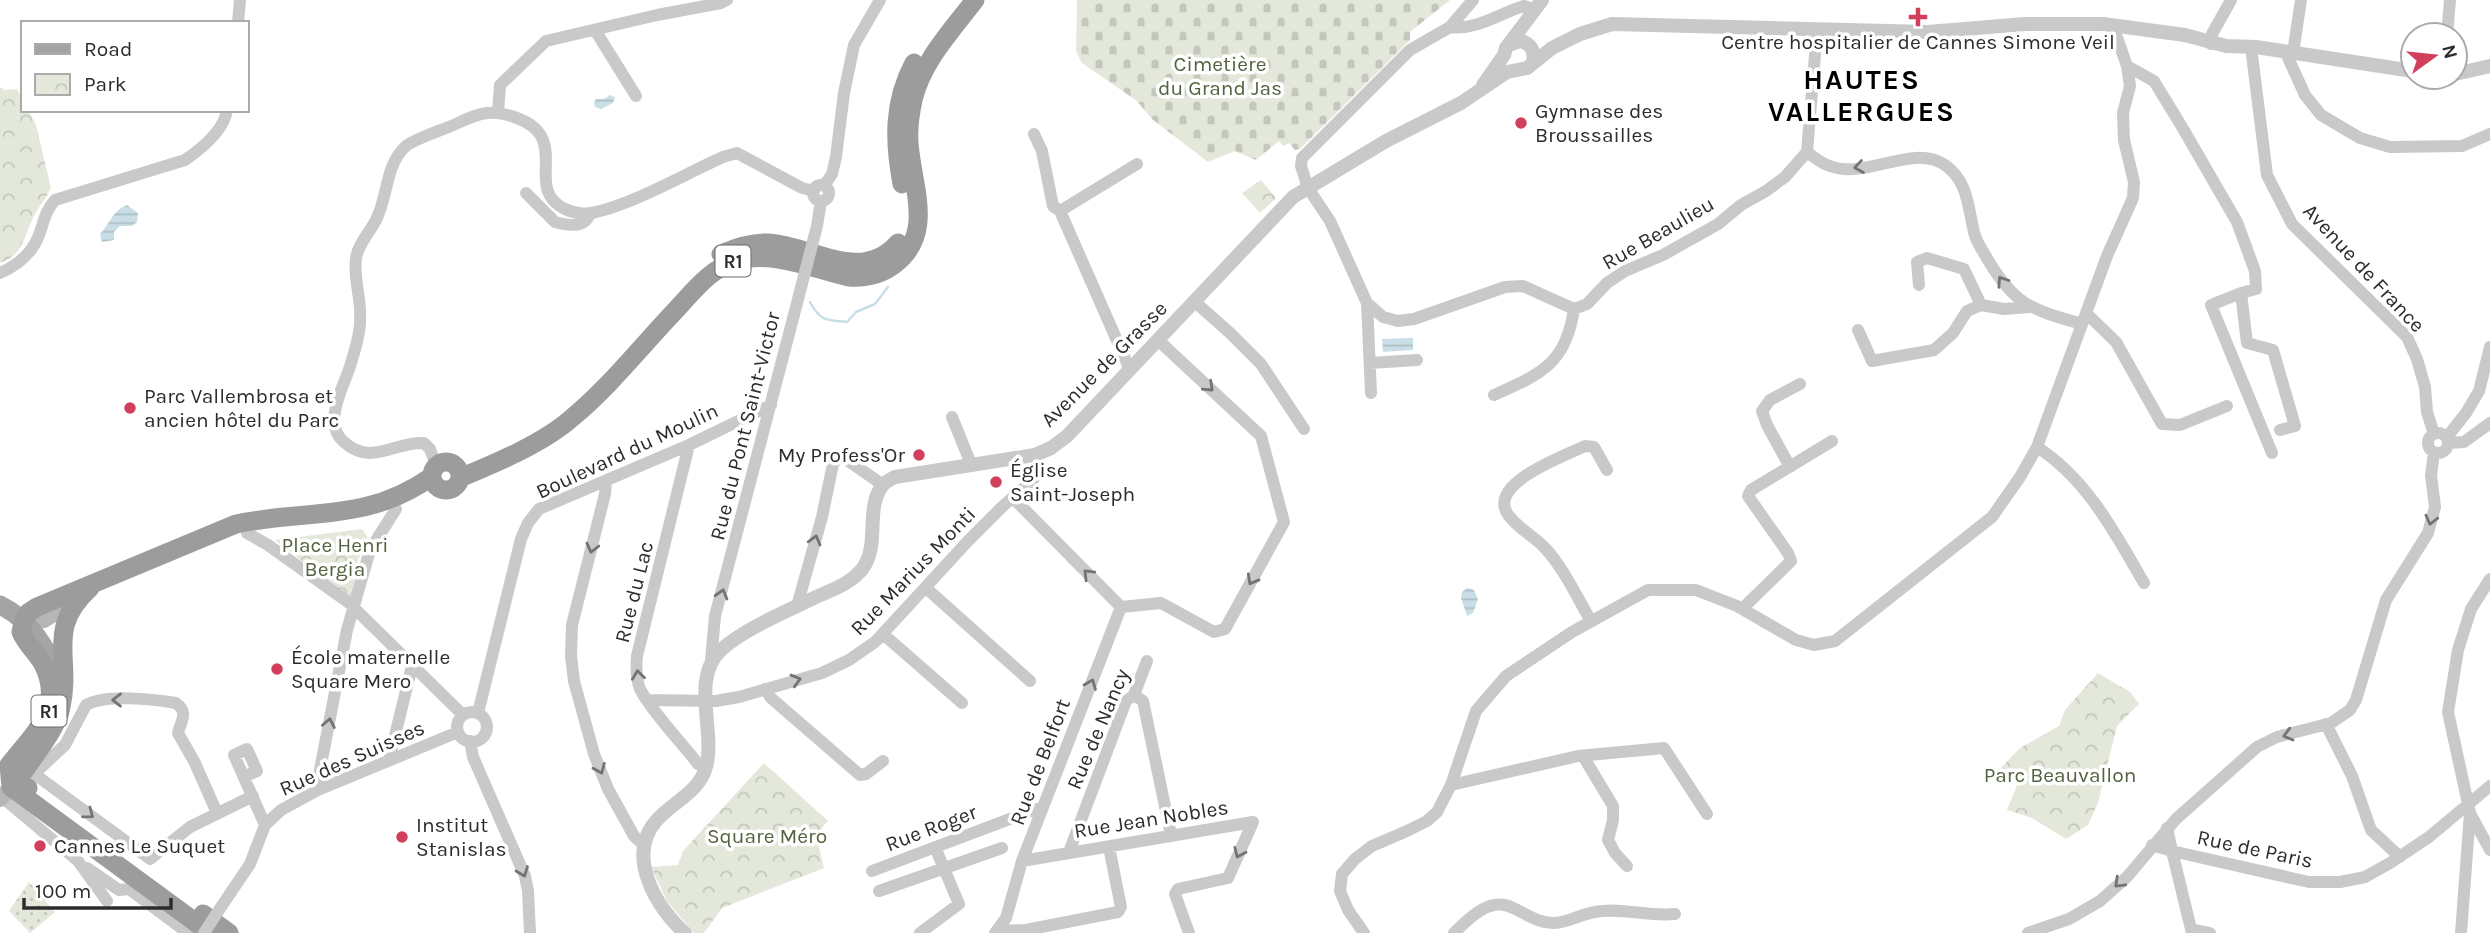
<svg xmlns="http://www.w3.org/2000/svg" width="2490" height="933" viewBox="0 0 2490 933" font-family="Karla,sans-serif">
	<style>
		.grass { fill: url(#grass-dots) }
		.cemetery { fill: url(#cemetery-stones) }
		.park { fill: url(#park-crowns) }
		.water { fill: url(#water-rules) }
		.lines { fill: none; stroke-linecap: round; stroke-linejoin: round }
		.stream { stroke: #c9dee6; stroke-width: 2.5 }
		.minor { stroke: #c9c9c9; stroke-width: 12 }
		.tertiary { stroke: #c9c9c9; stroke-width: 14 }
		.secondary { stroke: #b6b6b6; stroke-width: 16 }
		.primary { stroke: #a4a4a4; stroke-width: 19 }
		.trunk { stroke: #9c9c9c; stroke-width: 19 }
		.minor-bridge { stroke: #c9c9c9; stroke-width: 12 }
		.oneway { stroke: #737373 }
		.poi-dot { fill: #d0405c; stroke: #fff; stroke-width: 2.5 }
		.labels { text-anchor: middle; stroke-width: 7; stroke-linejoin: round; paint-order: stroke }
		.shield { fill: #fff; stroke: #6b6b6b; stroke-width: 2 }
		.shield-label { font-size: 19px; font-weight: bold; fill: #2c2c2c }
		.poi-label { font-size: 21px; fill: #2c2c2c; stroke: #fff; text-anchor: start }
		.park-label { font-size: 21px; fill: #53623f; stroke: #fff }
		.street-label { font-size: 21px; fill: #2c2c2c; stroke: #fff }
		.district-label { font-size: 28px; font-weight: bold; letter-spacing: 2px; fill: #000; stroke: #fff }
	</style>
	<defs>
		<pattern id="grass-dots" width="8" height="8" patternUnits="userSpaceOnUse" patternTransform="scale(1.75)"><rect width="8" height="8" fill="#e3e8db"/><path d="M2 2h.1M6 6h.1" fill="none" stroke="#c3c7bc" stroke-width="1.8" stroke-linecap="round"/></pattern>
		<pattern id="cemetery-stones" width="16" height="16" patternUnits="userSpaceOnUse" patternTransform="scale(1.75)"><rect width="16" height="16" fill="#e3e8db"/><path d="M2 7V4a2 2 0 0 1 4 0v3zM10 15v-3a2 2 0 0 1 4 0v3z" fill="#c3c7bc"/></pattern>
		<pattern id="park-crowns" width="20" height="18" patternUnits="userSpaceOnUse" patternTransform="scale(1.75)"><rect width="20" height="18" fill="#e3e8db"/><path d="M2 6a3 3 0 1 1 6 0M12 15a3 3 0 1 1 6 0" fill="none" stroke="#c3c7bc"/></pattern>
		<pattern id="water-rules" width="6" height="5" patternUnits="userSpaceOnUse" patternTransform="scale(1.75)"><rect width="6" height="5" fill="#c9dee6"/><path d="M0 2.5h6" fill="none" stroke="#adbfc5"/></pattern>
	</defs>
	<rect width="100%" height="100%" fill="#fff"/>
	<path class="grass" d="M29,882L55,912L30,933L9,911Z"/>
	<path class="cemetery" d="M1077,0H1450L1410,32V40L1300,149L1295,150L1289,143L1283,146L1279,141L1256,160L1235,151L1208,162L1152,119L1137,101L1082,63L1076,51Z"/>
	<path class="park" d="M0,87L5,90L17,89L23,101V110H28L36,125L51,188C46,199 38,207 33,218C24,236 23,256 0,263Z
		M1261,180L1276,198L1260,213L1242,193Z
		M362,529L368,538L358,560L351,599L275,540Z
		M2098,673L2130,692L2139,704L2117,726L2098,803L2088,825L2066,839L2032,818L2007,810L2018,783L2017,775L2013,773L2006,781L1995,774L2020,748L2059,726L2065,710Z
		M764,763L828,821C813,835 820,850 824,868L722,908L704,933H694L667,901L651,867L678,865L683,851Z"/>
	<path class="water" d="M610,95L615,97L613,103L601,109L595,107L594,103L596,99H604Z
		M127,205L138,213L137,222L132,226H120L114,232V240L102,242L100,234C110,224 112,211 127,205Z
		M1413,338V350L1383,352L1382,339Z
		M1467,588L1474,590L1478,599L1473,613L1467,616L1461,598L1462,592Z"/>
	<g class="lines">
		<path class="stream" d="M810,302C820,321 826,320 847,322L856,312L875,304L888,287"/>
		<path class="minor" d="M1473,0L1450,27L1410,50L1302,158L1301,166L1308,188L1330,221L1367,303L1383,317L1398,321L1414,319L1505,287L1523,286L1574,309L1587,304L1607,283L1625,271L1663,255L1718,224L1741,205L1766,191L1785,177L1807,152
			M238,23L240,0
			M1450,27C1475,31 1500,13 1524,6L1535,10
			M595,30L636,96
			M2447,35L2450,0
			M2211,44L2212,34L2231,0
			M2251,47L2267,175L2292,224L2407,337L2417,359L2425,387L2427,412L2434,434
			M2285,51L2305,95L2321,115L2360,138L2390,147L2462,146L2490,134
			M2293,53L2301,0
			M2127,66L2154,81L2182,127L2237,222L2255,271L2256,289L2241,293L2247,343L2273,350L2295,426L2280,430
			M498,112L500,85L546,41L657,15L721,3L727,0
			M1034,134L1042,151L1053,206L1060,211
			M1807,152C1814,157 1822,164 1830,166C1866,180 1912,143 1945,165C1968,181 1968,207 1974,232C1976,242 1983,251 1988,260C2015,306 2033,310 2082,324
			M1807,152L1817,31
			M813 193a8 8 0 1 1 16 0a8 8 0 1 1-16 0Z
			M824,186L832,174L836,157L844,93L854,45L880,0
			M526,193L555,222C569,226 585,228 590,213
			M817,226L821,201
			M0,273C18,265 32,254 39,235C44,222 45,211 55,200L185,160C201,149 224,131 227,110
			M1919,285L1917,262L1927,258L1964,269L1981,305
			M2241,293L2211,305L2272,453
			M1195,302L1230,333L1261,364L1304,429
			M1367,303L1371,393
			M2086,313L2116,342L2162,424L2180,425L2227,406
			M1858,330L1872,361L1934,350L1953,333L1967,311L1981,305L2004,309L2029,307
			M1370,363L1417,360
			M1130,370L1060,211L1137,164
			M1494,395C1541,374 1566,364 1574,309
			M952,417L971,464
			M2428 443a10 10 0 1 1 20 0a10 10 0 1 1-20 0Z
			M2447,437L2466,413L2479,391L2490,347
			M2449,443L2464,442L2490,423
			M689,445L637,656C636,667 636,679 640,689C651,711 682,743 698,764L706,767
			M2037,447C2087,479 2115,533 2144,583
			M436,465L430,449L424,443C395,441 372,467 344,442C321,423 345,385 351,363C355,350 360,335 360,321C362,300 353,279 356,258C358,244 370,232 376,220C388,197 385,166 405,147C413,139 446,129 458,123C479,113 491,109 514,117C575,137 521,188 565,209C573,213 587,215 596,212C635,203 685,174 723,157L737,153L802,188L814,191
			M1790,467L1767,425L1762,411L1770,400L1800,384
			M606,482L605,494L572,625L571,656L574,681L594,754L608,789L634,836L644,845
			M1013,498L1121,607L1161,603L1214,632L1225,629L1284,522L1261,436L1159,341
			M247,533L268,545L348,602L463,715
			M2490,579L2471,609L2458,650L2448,712L2470,813L2490,850
			M926,588L1030,681
			M797,606L822,517L833,464L840,455L883,485
			M1742,609L1791,561L1788,553L1748,496L1751,490L1832,441
			M1591,621C1578,599 1563,567 1545,548C1535,537 1519,529 1509,516C1484,484 1565,456 1585,446L1594,447L1607,470
			M883,634L962,703
			M711,661L715,616L790,330
			M765,689L771,698L860,775L866,774L883,761
			M1134,695L1143,701L1171,835
			M648,700L716,701L739,697L822,673L849,660L875,642L968,541L1003,506L1033,480L1037,471L1035,455
			M457 727a15 15 0 1 1 30 0a15 15 0 1 1-30 0Z
			M478,713L521,539L528,523L539,509L689,445L771,405
			M2326,724L2352,776L2371,830L2400,857
			M470,741L473,757L525,876L528,891L530,933
			M1583,756L1613,806V820L1608,840L1615,853L1627,866
			M389,760L412,666
			M29,770L150,859L190,827L253,796
			M35,773L65,745L86,705C106,694 153,699 176,703C189,713 181,720 178,733L195,763L217,813
			M244,777L257,771L247,749L234,755C244,778 255,802 265,825
			M1451,785L1578,756L1664,748L1707,814
			M318,790L319,775L347,630L370,550L396,509
			M2,797L78,861L107,901
			M2167,828L2172,851L2309,882H2340L2365,877L2390,863L2429,837L2490,786
			M2152,845L2172,851L2192,933
			M1069,852L1126,701L1134,695L1147,661
			M1022,861L1253,822L1228,878L1178,889L1175,894L1189,933
			M87,868L119,890L129,889L188,933
			M872,871L1036,809L1042,810
			M879,891L1002,848
			M217,913L250,864L265,825L281,810L318,790L458,732
			M2191,929L2210,933
			M997,931L1026,930L1118,912L1121,907L1109,847
			M920,933L959,904L935,847
			M995,933L1006,918L1022,861L1121,607
			M1364,933L1348,910L1340,891L1342,874L1355,859L1372,846L1407,831L1427,821L1437,812L1451,785L1476,711L1506,676L1572,632L1648,590H1696L1737,606L1796,640L1814,645L1835,641L1992,517L2020,477L2037,447L2107,256L2133,198L2134,182L2124,140L2123,113L2130,86L2127,66L2113,26
			M1454,933C1469,918 1490,896 1513,908C1527,914 1537,923 1553,923C1567,923 1581,914 1595,912C1621,907 1648,917 1675,914
			M2028,933L2069,919L2100,901L2127,877L2176,819L2257,747L2277,737L2331,723L2350,710L2356,700L2386,600L2428,533L2435,507L2431,475L2434,453
			M2461,933L2470,813"/>
		<path class="tertiary" d="M1508,45L1520,41C1531,43 1535,51 1533,62
			M2455,74L2490,66
			M1483,85L1504,55L1506,48L1542,0
			M685,933C656,908 626,856 656,821C672,802 699,793 706,767C716,731 690,679 721,650C742,630 787,611 814,598C831,590 851,584 863,568C880,544 865,509 882,486C885,482 891,479 895,477L1035,455L1051,448L1067,436L1293,197L1386,141L1461,103L1507,72L1527,68L1552,48L1580,34L1612,24L1928,32L2025,24H2103L2185,35L2226,46L2256,47L2413,71"/>
		<path class="secondary" d="M21,632L27,624L44,620L75,601
			M0,799L17,781"/>
		<path class="primary" d="M0,605C31,620 46,648 60,678"/>
		<path class="trunk" d="M902,184C894,141 893,102 914,63
			M721,254C737,247 752,242 769,243C813,246 861,285 898,243
			M432 476a14 14 0 1 1 28 0a14 14 0 1 1-28 0Z
			M460,478C496,463 544,443 573,417C610,386 640,348 673,313C692,293 712,266 739,260C775,251 814,269 849,277C866,278 881,275 895,264C935,233 912,186 909,143C908,129 910,114 913,100C922,62 951,31 975,0
			M28,788L17,781C30,761 57,730 61,707C72,657 45,629 90,588
			M203,914L229,933
			M210,933L11,787L9,765C34,733 65,708 43,664C37,653 26,644 21,632L24,619L28,613L37,607L236,524C306,509 366,523 431,477"/>
		<path class="minor-bridge" d="M790,330L817,226
			M204,933L217,913"/>
	</g>
	<defs><path id="oneway-chevron" d="M-2-3.5L2.5 0L-2 3.5" fill="none" stroke-width="1.6" stroke-linecap="round" stroke-linejoin="round" transform="scale(1.75)"/></defs>
	<g class="oneway">
		<use href="#oneway-chevron" transform="translate(1859 167) rotate(171)"/>
		<use href="#oneway-chevron" transform="translate(2002 281) rotate(-124)"/>
		<use href="#oneway-chevron" transform="translate(1209 387) rotate(43)"/>
		<use href="#oneway-chevron" transform="translate(2431 520) rotate(104)"/>
		<use href="#oneway-chevron" transform="translate(815 540) rotate(-75)"/>
		<use href="#oneway-chevron" transform="translate(592 548) rotate(104)"/>
		<use href="#oneway-chevron" transform="translate(1088 574) rotate(-135)"/>
		<use href="#oneway-chevron" transform="translate(1252 580) rotate(119)"/>
		<use href="#oneway-chevron" transform="translate(722 594) rotate(-74)"/>
		<use href="#oneway-chevron" transform="translate(638 675) rotate(-97)"/>
		<use href="#oneway-chevron" transform="translate(796 680) rotate(-16)"/>
		<use href="#oneway-chevron" transform="translate(1091 684) rotate(-69)"/>
		<use href="#oneway-chevron" transform="translate(117 700) rotate(-179)"/>
		<use href="#oneway-chevron" transform="translate(329 723) rotate(-79)"/>
		<use href="#oneway-chevron" transform="translate(2288 735) rotate(165)"/>
		<use href="#oneway-chevron" transform="translate(600 769) rotate(67)"/>
		<use href="#oneway-chevron" transform="translate(89 814) rotate(37)"/>
		<use href="#oneway-chevron" transform="translate(1239 853) rotate(114)"/>
		<use href="#oneway-chevron" transform="translate(523 872) rotate(69)"/>
		<use href="#oneway-chevron" transform="translate(2119 883) rotate(136)"/>
	</g>
	<g class="poi-dot">
		<path d="M1914.5 6.5h7v7h7v7h-7v7h-7v-7h-7v-7h7z"/>
		<circle cx="1521" cy="123" r="7"/>
		<circle cx="130" cy="408" r="7"/>
		<circle cx="919" cy="455" r="7"/>
		<circle cx="996" cy="482" r="7"/>
		<circle cx="277" cy="669" r="7"/>
		<circle cx="402" cy="837" r="7"/>
		<circle cx="40" cy="846" r="7"/>
	</g>
	<g class="labels">
		<g class="shield">
			<rect x="715.5" y="245.5" width="35" height="31" rx="5"/>
			<rect x="31.5" y="695.5" width="35" height="31" rx="5"/>
		</g>
		<g class="shield-label">
			<text x="733" y="268">R1</text>
			<text x="49" y="718">R1</text>
		</g>
		<g class="poi-label">
			<text x="1918" y="49" text-anchor="middle">Centre hospitalier de Cannes Simone Veil</text>
			<text x="1535" y="118">Gymnase des<tspan x="1535" dy="24">Broussailles</tspan></text>
			<text x="144" y="403">Parc Vallembrosa et<tspan x="144" dy="24">ancien hôtel du Parc</tspan></text>
			<text x="905" y="462" text-anchor="end">My Profess'Or</text>
			<text x="1010" y="477">Église<tspan x="1010" dy="24">Saint-Joseph</tspan></text>
			<text x="291" y="664">École maternelle<tspan x="291" dy="24">Square Mero</tspan></text>
			<text x="416" y="832">Institut<tspan x="416" dy="24">Stanislas</tspan></text>
			<text x="54" y="853">Cannes Le Suquet</text>
		</g>
		<g class="park-label">
			<text x="1220" y="71">Cimetière<tspan x="1220" dy="24">du Grand Jas</tspan></text>
			<text x="335" y="552">Place Henri<tspan x="335" dy="24">Bergia</tspan></text>
			<text x="2060" y="782">Parc Beauvallon</text>
			<text x="767" y="843">Square Méro</text>
		</g>
		<g class="street-label">
			<text transform="translate(1658 233) rotate(-30)" y="7">Rue Beaulieu</text>
			<text transform="translate(2364 268) rotate(47)" y="7">Avenue de France</text>
			<text transform="translate(1104 364) rotate(-45)" y="7">Avenue de Grasse</text>
			<text transform="translate(745 426) rotate(-76)" y="7">Rue du Pont Saint-Victor</text>
			<text transform="translate(627 451) rotate(-25)" y="7">Boulevard du Moulin</text>
			<text transform="translate(913 571) rotate(-46)" y="7">Rue Marius Monti</text>
			<text transform="translate(634 592) rotate(-76)" y="7">Rue du Lac</text>
			<text transform="translate(1098 729) rotate(-67)" y="7">Rue de Nancy</text>
			<text transform="translate(352 758) rotate(-24)" y="7">Rue des Suisses</text>
			<text transform="translate(1040 762) rotate(-69)" y="7">Rue de Belfort</text>
			<text transform="translate(1151 819) rotate(-9)" y="7">Rue Jean Nobles</text>
			<text transform="translate(931 828) rotate(-21)" y="7">Rue Roger</text>
			<text transform="translate(2255 849) rotate(12)" y="7">Rue de Paris</text>
		</g>
		<g class="district-label">
			<text x="1862" y="89">HAUTES<tspan x="1862" dy="32">VALLERGUES</tspan></text>
		</g>
	</g>
	<rect x="21" y="21" width="228" height="91" fill="#ffffff" stroke="#ababab" stroke-width="2"/>
	<rect x="35" y="44" width="35" height="10" fill="#a4a4a4" stroke="#ababab" stroke-width="2"/>
	<text x="84" y="56" font-size="21" fill="#2c2c2c">Road</text>
	<rect x="35" y="74" width="35" height="21" fill="url(#park-crowns)" stroke="#ababab" stroke-width="2"/>
	<text x="84" y="91" font-size="21" fill="#2c2c2c">Park</text>
	<g transform="translate(2434 56) rotate(75)"><circle r="33" fill="#ffffff" stroke="#ababab" stroke-width="2"/>
	<path d="M0-5L12 26L0 18L-12 26Z" fill="#d0405c"/>
	<text y="-10" font-size="19" font-weight="bold" text-anchor="middle" fill="#2c2c2c">N</text>
	</g>
	<path d="M24 898v10h147v-10" fill="none" stroke="#2c2c2c" stroke-width="3.5"/>
	<text x="35" y="898" font-size="21" fill="#2c2c2c" stroke="#ffffff" stroke-width="5" paint-order="stroke">100 m</text>
</svg>
